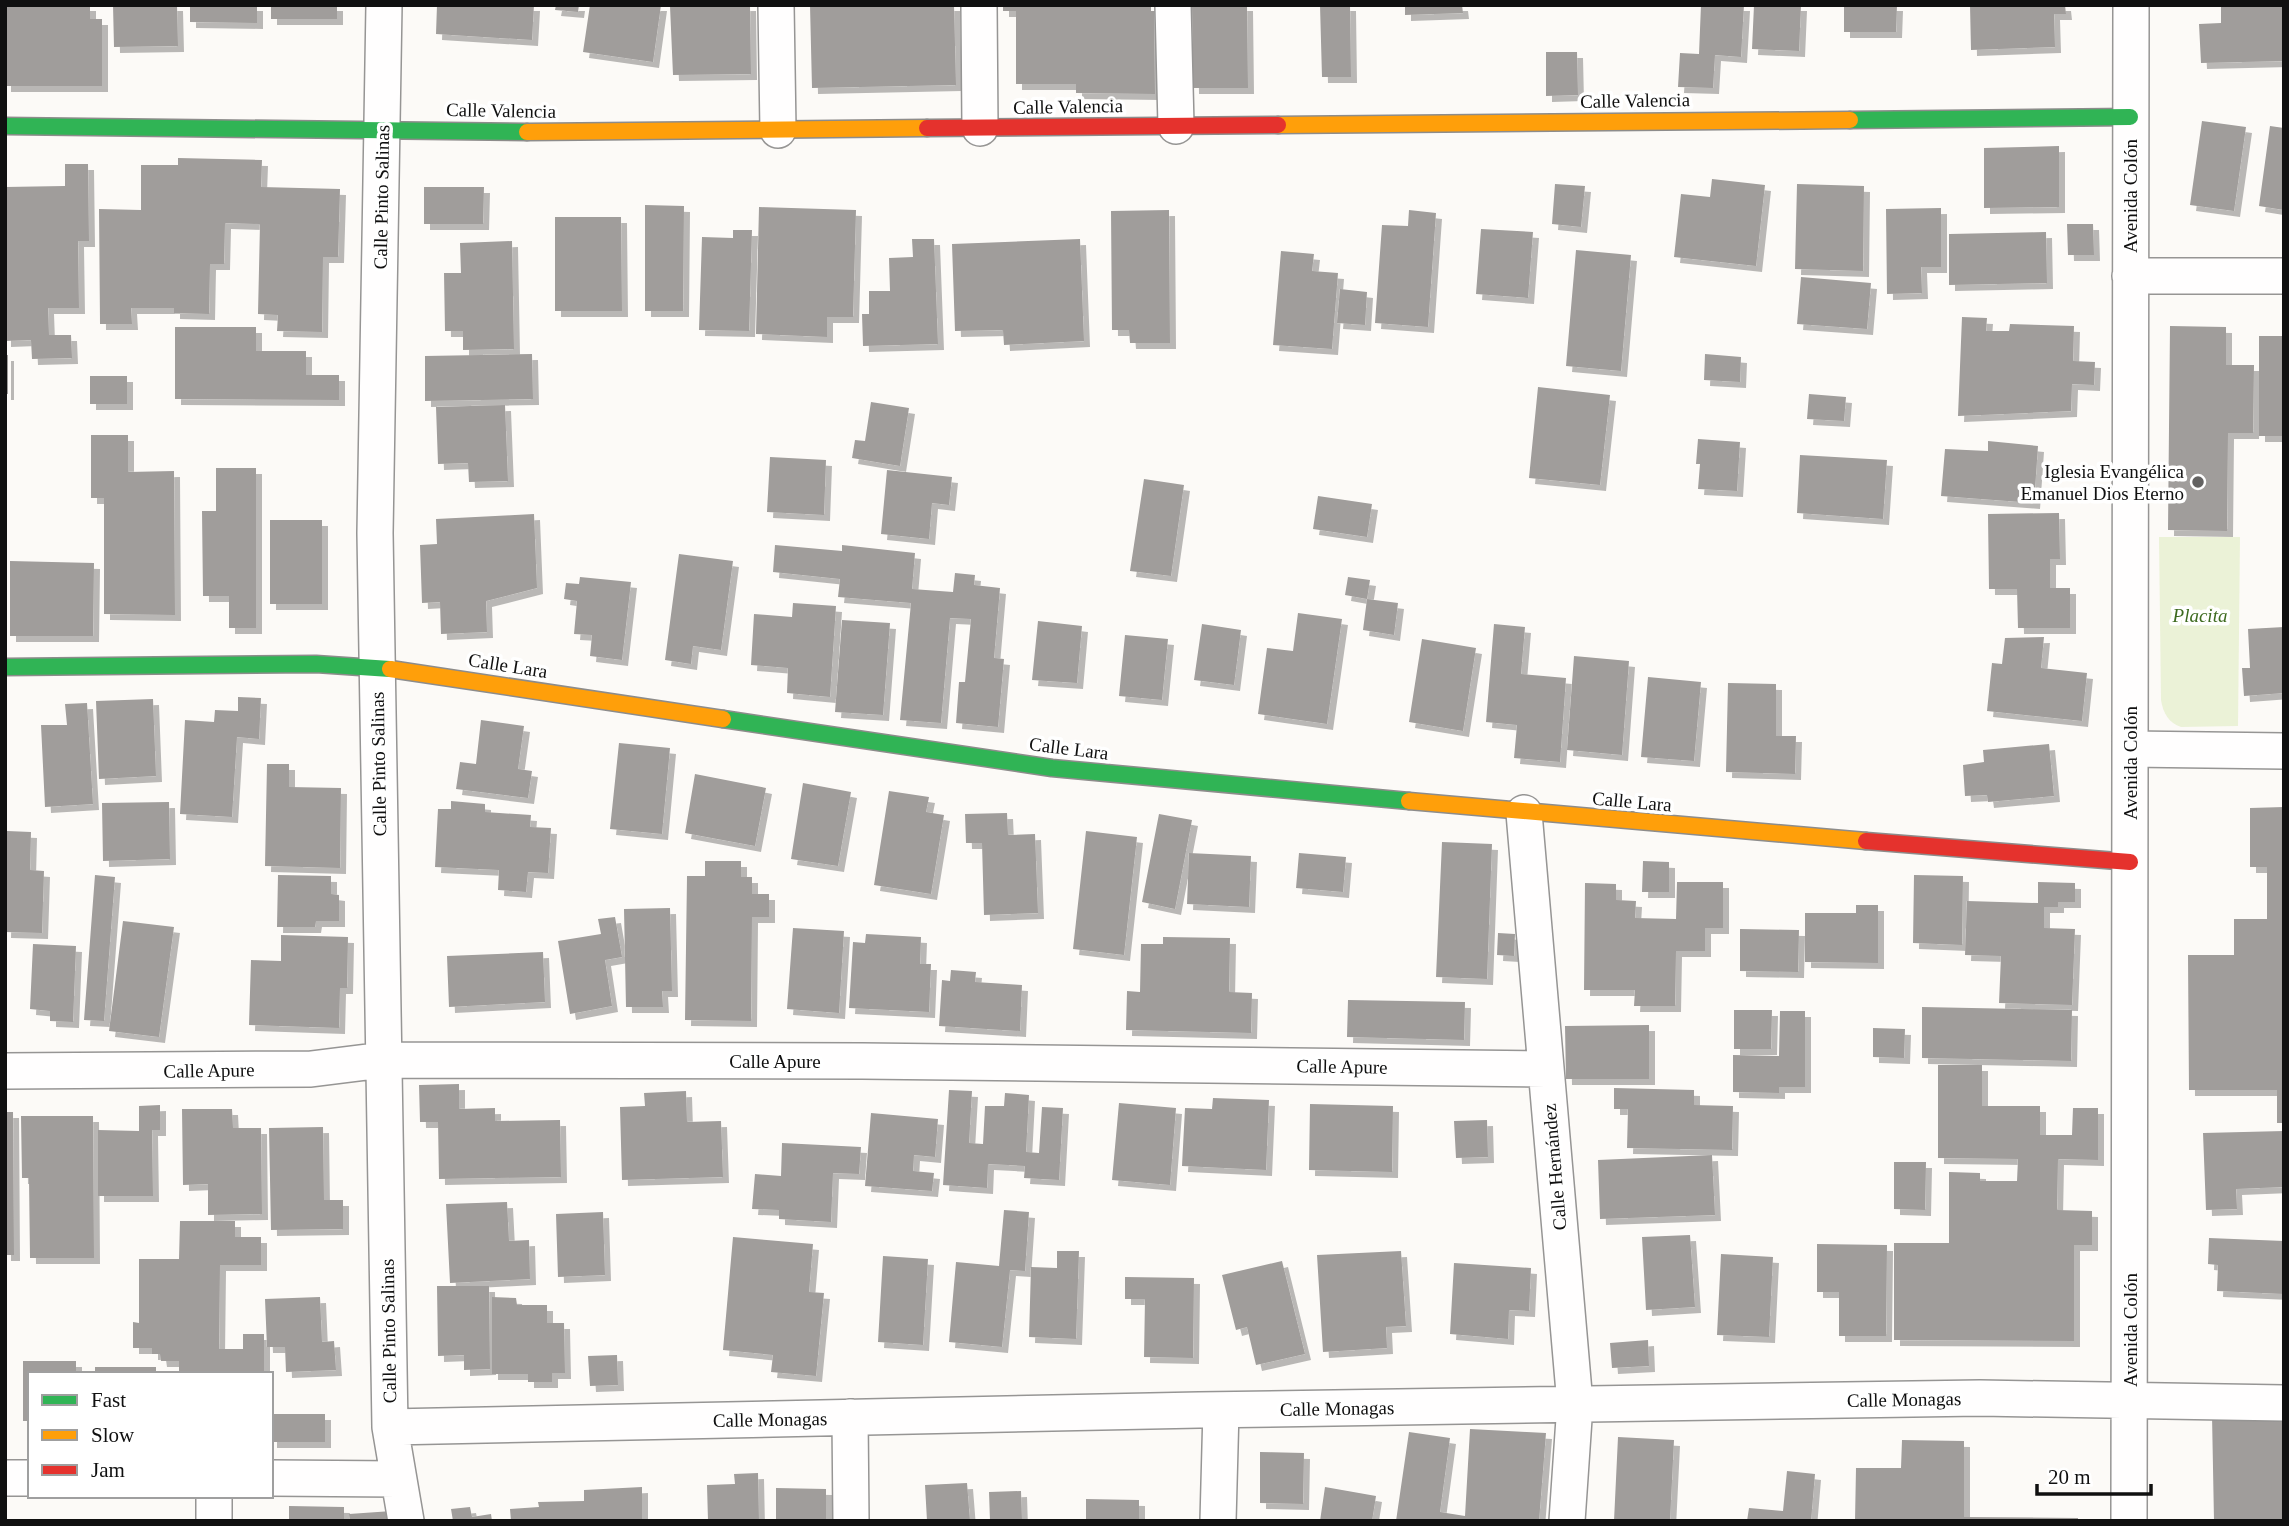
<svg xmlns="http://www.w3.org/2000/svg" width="2289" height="1526" viewBox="0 0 2289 1526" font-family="Georgia,serif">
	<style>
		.green { fill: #ebf2d7 }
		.building { fill: #a09d9b; filter: url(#shadow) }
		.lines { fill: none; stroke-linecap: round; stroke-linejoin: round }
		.street-casing { stroke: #969594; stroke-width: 38 }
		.fast-casing { stroke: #8d8c8b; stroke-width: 19 }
		.slow-casing { stroke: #8d8c8b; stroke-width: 19 }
		.jam-casing { stroke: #8d8c8b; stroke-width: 19 }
		.street { stroke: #fffefe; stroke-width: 35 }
		.fast { stroke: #30b455; stroke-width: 16 }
		.slow { stroke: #ff9f0a; stroke-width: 16 }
		.jam { stroke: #e5322d; stroke-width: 16 }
		.poi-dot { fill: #636261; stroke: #fff; stroke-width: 2.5 }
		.labels { text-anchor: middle; stroke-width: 7; stroke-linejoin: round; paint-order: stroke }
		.street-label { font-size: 19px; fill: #101010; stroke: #fff }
		.poi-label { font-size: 19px; fill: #101010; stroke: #fff; text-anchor: end }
		.park-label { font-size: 19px; font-style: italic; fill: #3d6a1f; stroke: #fff }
	</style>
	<defs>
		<filter id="shadow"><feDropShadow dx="6" dy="6" stdDeviation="0" flood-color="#0004"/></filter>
	</defs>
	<rect width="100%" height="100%" fill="#fcfaf7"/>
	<path class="green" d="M2159,537H2240L2238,726L2181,727C2169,723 2163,713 2161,700Z"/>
	<path class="building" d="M5,5H90V19H102V86H5Z
		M113,5H177L178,46L114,47Z
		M190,5H257V23L190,22Z
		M271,5H337V19H271Z
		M437,5H534L532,40L436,34Z
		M556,5H579L578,12L555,10Z
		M590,5H661L653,62L583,52Z
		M750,5L751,74L673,75L670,6Z
		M810,5H954L956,85L812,88Z
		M1003,5H1151V11H1154L1155,94L1076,93V84H1016V11H1003Z
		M1192,5H1247L1248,88H1193Z
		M1320,5H1350L1351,77H1322Z
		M1405,5H1462L1463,13L1405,15Z
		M1701,5H1744L1741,57L1715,55L1713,88L1678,87L1680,53L1699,54Z
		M1754,5H1801L1799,51L1752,49Z
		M1844,5H1897L1896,32H1844Z
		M1970,5H2065L2066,14H2054L2055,47L1971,50Z
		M2221,5H2284V61L2201,63L2199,24L2221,23Z
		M1546,52H1577L1578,95L1546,96Z
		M2202,121L2246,127L2234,211L2190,205Z
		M2270,126L2284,128V210L2259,206Z
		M2059,146V207L1984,208V148Z
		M178,158L262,160L261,187L340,189L338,257H323L322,332L277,331L278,315L258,314L260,224L225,223L224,264H210L209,314L174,313V308H131L132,324H100L99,209L141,210V165H178Z
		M65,164H88L89,241H78L79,308H48L49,335H71L72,358L32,359L31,340L5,341V187L65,186Z
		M1712,179L1765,185L1756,266L1674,257L1681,194L1710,197Z
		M1555,184L1585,186L1581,227L1552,224Z
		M1797,184L1864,186L1863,271L1795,269Z
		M424,187H484L483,224H424Z
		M645,205L684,206L683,311H645Z
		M759,207L856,210L853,317H827V337L756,334Z
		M1941,208V267H1921L1922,293L1887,294L1886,209Z
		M1169,210L1170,343H1130L1129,330H1112L1111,211Z
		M1409,210L1436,213L1428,327L1375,323L1382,225L1408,226Z
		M555,217H621L622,311H555Z
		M2067,224H2093L2094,255H2068Z
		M1481,229L1533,232L1528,298L1476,294Z
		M733,230H752L749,331L699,330L702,237L733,238Z
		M2046,232L2047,283L1949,285V234Z
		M912,239H934L938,344L863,346L862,314H869V291H890L889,258L913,257Z
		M1080,239L1084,341L1004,345L1003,330L955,331L952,244Z
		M512,241L514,349L463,350V331H445L444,273H461L460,243Z
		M1576,250L1631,255L1621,371L1566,366Z
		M1281,251L1314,254L1312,271L1338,273L1332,349L1273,345Z
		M1801,277L1871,283L1867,329L1797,324Z
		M1340,289L1367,292L1365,325L1337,323Z
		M1962,317L1987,318L1986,331H2009L2010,324L2074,326L2073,361L2095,362L2094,385L2072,384L2071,411L1958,416Z
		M2170,326L2226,327V365H2254L2253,433H2228L2227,531L2168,530Z
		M175,327H256V351H306V375H339V400L175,399Z
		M2259,336H2284V436H2259Z
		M532,354L533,399L425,401V356Z
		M1705,354L1741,357L1740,382L1704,380Z
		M5,355H8V394H5Z
		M90,376H127V404H90Z
		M1538,387L1610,395L1600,485L1529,478Z
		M1809,394L1846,397L1844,421L1807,419Z
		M871,402L909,408L900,466L852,458L855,440L865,441Z
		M505,405L508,481L469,482L468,463L438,464L436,407Z
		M91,435H128V472L174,471L175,615L104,614V498H91Z
		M1698,439L1740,442L1737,491L1698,489L1700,464H1696Z
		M1988,441L2038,446L2034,503L1941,496L1945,449L1988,451Z
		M1800,455L1887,460L1883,519L1797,513Z
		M770,457L826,460L824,515L767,512Z
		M216,468H256V628H229V596H203L202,511H216Z
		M887,470L952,477L949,505L932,503L929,539L881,534Z
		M1144,479L1184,485L1171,576L1130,571Z
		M1318,496L1372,504L1367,537L1313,529Z
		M2059,513L2060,559H2050V588H2070V628H2018L2017,589H1989L1988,514Z
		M534,514L537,588L486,601L487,632L441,634L440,602L422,603L420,545L437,544L436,519Z
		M270,520H322V604H270Z
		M775,545L842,551V545L915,553L912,589L953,592L955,573L975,575L974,585L1000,588L994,658L1004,659L998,727L956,723L959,682H965L971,619L950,618L941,723L900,720L911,603L838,597L840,579L773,572Z
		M679,554L733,561L721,650L693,646L691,664L665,660Z
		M10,561L94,563L93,636H10Z
		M580,577L631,582L622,660L590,656L592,635L574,634L577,601L564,599L566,583L579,584Z
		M1348,577L1370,580L1367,599L1345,595Z
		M1367,599L1398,603L1394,635L1363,630Z
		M793,603L836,606L830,697L787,693L788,668L751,665L754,614L792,617Z
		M1298,613L1342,619L1327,724L1258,714L1267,648L1293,651Z
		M842,620L890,623L883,715L835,712Z
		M1038,621L1082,626L1077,683L1032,680Z
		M1202,624L1241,630L1234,685L1194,680Z
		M1494,624L1525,627L1521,674L1566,678L1560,762L1514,758L1517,725L1486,722Z
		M2284,627V693L2244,696L2242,668H2250L2248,629Z
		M1125,635L1168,639L1162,700L1119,696Z
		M2044,637L2041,668L2087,673L2082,721L1987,711L1992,663L2002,664L2005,638Z
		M1422,639L1476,648L1463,731L1409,722Z
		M1574,656L1629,661L1622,755L1567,750Z
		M1648,677L1701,682L1694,761L1641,757Z
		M1728,683L1776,684V736H1796L1795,774L1726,772Z
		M238,697L261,698L259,739L237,737L232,817L180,814L185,720L214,722L215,710L238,711Z
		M153,699L156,776L99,779L96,701Z
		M87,703L93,804L45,807L41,725H67L65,704Z
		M481,720L524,726L518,769L532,771L528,798L456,789L460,762L476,764Z
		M619,743L670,748L662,834L610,829Z
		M2049,744L2054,796L1988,802L1987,795L1965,796L1963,765L1984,762L1983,750Z
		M267,764H289V787L341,788L340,868L265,866Z
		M695,774L766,788L755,846L685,833Z
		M803,783L851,792L838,866L791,859Z
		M889,791L929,797L926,812L944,815L931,894L874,885Z
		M451,801L485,804V812L531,815L530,827L551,828L548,873L528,872L526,892L498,890L499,870L435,867L438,809H451Z
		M169,802L170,859L103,861L102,803Z
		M2284,807V1123H2277V1090H2189L2188,955H2234V919H2267V867H2250V808Z
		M1007,813L1008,835L1035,834L1038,913L984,915L982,843H966L965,814Z
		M1159,814L1192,820L1175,909L1142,902Z
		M7,831L31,832L30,870L44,871L42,933L5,932Z
		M1086,831L1137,837L1124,955L1073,949Z
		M1442,842L1492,844L1487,979L1436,977Z
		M1189,853L1251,856L1249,907L1187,904Z
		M1299,853L1346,857L1343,892L1296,888Z
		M705,861H741V877H752V894H769V917H752L751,1021L685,1020L687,876H705Z
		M1643,861L1669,862V892H1642Z
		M95,875L115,877L104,1021L84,1020Z
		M278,875L331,876V894L339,895V921H316L315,927H277Z
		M1914,875L1963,876L1962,945L1913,943Z
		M1677,882H1723V928H1705V951H1676L1675,1006H1634L1635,990H1584L1585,883L1616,884V900L1636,901L1635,918L1676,919Z
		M2038,882L2075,883V902H2058V907H2044V928L2075,929L2072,1005L1999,1003L2001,956L1965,955L1967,901L2038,903Z
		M1856,905H1878V963L1805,962V913H1856Z
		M670,908L672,991H662L663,1007H626L624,909Z
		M615,917L622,957L605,960L612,1006L570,1014L558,941L601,934L598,919Z
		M123,921L174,927L159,1037L109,1031Z
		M793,928L844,931L839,1013L787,1009Z
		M1740,929L1799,930L1798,972L1740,971Z
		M1498,933L1515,934L1514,956L1497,955Z
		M866,934L921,937L920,964H931L929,1012L849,1008L853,942L865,943Z
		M281,935L348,937L347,988H340L339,1028L249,1025L251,960L281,961Z
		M1163,937L1230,938L1229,992L1252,993L1251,1033L1126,1030L1127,991L1140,992L1141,944H1163Z
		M33,944L76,946L73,1022L50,1021V1011L30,1009Z
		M543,952L545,1002L449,1007L447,956Z
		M951,970L976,972L975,982L1022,985L1020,1031L939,1026L942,980L950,981Z
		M1348,1000L1465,1002L1464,1040L1347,1037Z
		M1922,1007L2072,1010L2071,1061L1922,1058Z
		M1734,1010H1772L1771,1049H1734Z
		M1780,1011H1805V1087H1779V1093L1733,1092V1055L1779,1056Z
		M1649,1025V1079H1566L1565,1026Z
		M1873,1028L1905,1029L1904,1058L1873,1057Z
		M1938,1065H1982V1106H2040V1135H2072L2073,1108H2098V1160L2058,1159L2057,1210L2092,1211V1245H2074V1341L1894,1340V1243H1949V1172L1980,1173V1181H2017L2018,1159L1938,1158Z
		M459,1084V1109L495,1108V1121L560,1120L561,1177L439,1179L438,1122H420L419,1085Z
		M1614,1088L1694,1090V1105L1733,1106L1732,1150L1627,1148L1628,1109H1614Z
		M949,1090L972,1091L969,1143L983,1144L985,1106H1004L1005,1093L1029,1095L1026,1152L1039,1153L1042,1107L1063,1108L1059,1180L1024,1178L1025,1166L988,1164L987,1188L943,1185Z
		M686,1091L687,1122L721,1121L723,1177L622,1180L620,1107L645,1106L644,1093Z
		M1213,1098L1269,1100L1266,1170L1182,1166L1185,1108L1212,1109Z
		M1119,1103L1176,1108L1170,1185L1112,1180Z
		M1310,1104L1393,1106L1392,1172L1309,1170Z
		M160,1105V1130H152L153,1196H98V1130L139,1131V1106Z
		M182,1109H232L233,1128H261L262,1214L208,1215V1184L183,1185Z
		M5,1112H13L14,1255H5Z
		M871,1113L938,1119L935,1157L914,1155L913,1171L934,1173L932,1191L865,1186Z
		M21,1116H93L94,1258H30L29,1178H22Z
		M1487,1120L1488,1157L1456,1158L1454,1121Z
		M323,1127L324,1200H343V1229L271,1230L269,1128Z
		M2284,1131V1187L2236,1189L2237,1209L2206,1210L2203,1133Z
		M782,1143L861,1147L859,1174L833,1173L831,1222L779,1219V1210L752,1209L755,1174L781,1176Z
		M1712,1155L1715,1215L1600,1219L1598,1160Z
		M1894,1162H1926L1925,1210L1894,1209Z
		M507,1202L509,1241L529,1240L530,1279L450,1283L446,1204Z
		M1004,1210L1029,1212L1025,1271L1010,1270L1002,1347L949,1342L956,1262L999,1266Z
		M603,1212L605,1275L558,1277L556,1214Z
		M180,1221H235V1237H261V1265H220L219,1349H243V1334H264V1374H179V1361H161L160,1354H152V1348H133V1322L139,1323V1259H179Z
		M1690,1235L1695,1307L1646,1310L1642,1237Z
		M733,1237L813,1244L809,1292L824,1293L816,1376L771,1372L773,1355L723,1350Z
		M2209,1238L2284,1241V1294L2217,1291L2218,1265L2208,1264Z
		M1817,1244L1887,1245L1886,1336H1839V1292H1817Z
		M1057,1251H1079L1076,1339L1029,1337L1031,1267L1057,1268Z
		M1401,1251L1406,1326L1386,1327L1387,1348L1323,1352L1317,1255Z
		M1721,1254L1773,1257L1769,1337L1717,1335Z
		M883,1256L928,1259L923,1345L878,1342Z
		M1282,1261L1305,1354L1256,1365L1247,1327L1236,1330L1222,1275Z
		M1454,1263L1531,1268L1529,1311L1509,1310L1508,1339L1450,1334Z
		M1125,1277L1194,1278L1193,1358L1144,1357L1145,1299H1125Z
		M437,1286H489L490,1369L464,1370V1355L438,1356Z
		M320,1297L322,1342L334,1341L336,1370L286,1372L285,1347H267L265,1299Z
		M492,1297L516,1298L517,1305H547V1323H564L565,1373H552V1382H528V1374H492Z
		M1648,1340L1649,1366L1612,1368L1610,1343Z
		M617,1355L618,1385L590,1386L588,1356Z
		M23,1361H76V1374H30V1421H23Z
		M95,1367H156V1374H95Z
		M271,1414H325V1442H271Z
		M2284,1414V1521H2214L2212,1415Z
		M1470,1429L1546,1433L1539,1521H1396L1409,1432L1450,1438L1440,1512L1465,1516Z
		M1618,1437L1674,1440L1670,1521H1614Z
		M1902,1440L1964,1441V1517L2078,1518V1521H1855L1856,1468H1901Z
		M1260,1452L1304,1453L1303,1504L1260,1503Z
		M1787,1471L1815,1474L1811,1521H1747L1749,1508L1783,1511Z
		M758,1473L759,1521H708L707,1485L735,1484L734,1474Z
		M967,1483L970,1521H927L925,1485Z
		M642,1487V1521H511L510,1509L539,1507L538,1502L584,1501V1490Z
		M1325,1487L1376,1496L1372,1521H1320Z
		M776,1488L826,1489V1521H776Z
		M1021,1491L1022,1521H990L989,1492Z
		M1086,1499L1139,1500V1521H1086Z
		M289,1506L344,1507V1521H289Z
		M470,1507L472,1517L491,1514L492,1521H453L451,1509Z
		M392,1511V1521H350L349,1514Z"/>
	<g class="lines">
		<g class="street-casing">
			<path id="street" d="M384,5L375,533L390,1427L406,1521
				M776,5L778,130
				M979,5L980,128
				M1173,5L1176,126
				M2130,276H2284
				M2130,749L2284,751
				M1524,813L1575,1404L1567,1521
				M5,1071L311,1069L383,1060L862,1061L1546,1069
				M850,1417L851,1521
				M390,1427L1199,1410L1980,1398L2284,1403
				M5,1478H30
				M271,1478L397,1479
				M214,1496V1521
				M1218,1521L1221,1410
				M2129,1521L2131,5"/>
		</g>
		<g class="fast-casing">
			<path id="fast" d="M1850,120L2130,117
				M5,126L527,132
				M5,667L316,664L390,669
				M723,719L1052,768L1409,801"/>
		</g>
		<g class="slow-casing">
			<path id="slow" d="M1278,125L1850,120
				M527,132L927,128
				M390,669L723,719
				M1409,801L1866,841"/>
		</g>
		<g class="jam-casing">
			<path id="jam" d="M927,128L1278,125
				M1866,841L2130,862"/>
		</g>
		<use href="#street" class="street"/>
		<use href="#fast" class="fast"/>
		<use href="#slow" class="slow"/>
		<use href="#jam" class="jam"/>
	</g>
	<circle class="poi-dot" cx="2198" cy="482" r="7"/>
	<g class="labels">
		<g class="street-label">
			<text transform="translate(1635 100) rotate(-1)" y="7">Calle Valencia</text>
			<text transform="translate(1068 106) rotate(-1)" y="7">Calle Valencia</text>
			<text transform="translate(501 110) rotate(1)" y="7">Calle Valencia</text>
			<text transform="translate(2130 196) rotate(-90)" y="7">Avenida Colón</text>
			<text transform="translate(381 197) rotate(-89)" y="7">Calle Pinto Salinas</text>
			<text transform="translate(508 665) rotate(9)" y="7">Calle Lara</text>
			<text transform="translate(1069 748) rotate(7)" y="7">Calle Lara</text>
			<text transform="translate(2130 763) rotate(-90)" y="7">Avenida Colón</text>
			<text transform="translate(378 764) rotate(-91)" y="7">Calle Pinto Salinas</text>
			<text transform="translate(1632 801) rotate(5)" y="7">Calle Lara</text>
			<text x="775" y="1068">Calle Apure</text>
			<text transform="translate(1342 1066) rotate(1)" y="7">Calle Apure</text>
			<text transform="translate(209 1070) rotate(-1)" y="7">Calle Apure</text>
			<text transform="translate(1554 1167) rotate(-95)" y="7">Calle Hernández</text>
			<text transform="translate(2130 1330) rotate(-90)" y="7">Avenida Colón</text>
			<text transform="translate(388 1331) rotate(-91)" y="7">Calle Pinto Salinas</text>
			<text transform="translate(1904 1399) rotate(-1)" y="7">Calle Monagas</text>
			<text transform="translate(1337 1408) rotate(-1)" y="7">Calle Monagas</text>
			<text transform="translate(770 1419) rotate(-1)" y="7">Calle Monagas</text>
		</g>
		<g class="poi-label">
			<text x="2184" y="478">Iglesia Evangélica<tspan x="2184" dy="22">Emanuel Dios Eterno</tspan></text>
		</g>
		<g class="park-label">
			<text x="2200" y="622">Placita</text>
		</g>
	</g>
	<rect width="2289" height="1526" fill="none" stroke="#101010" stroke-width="14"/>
	<rect x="28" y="1372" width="245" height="126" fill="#ffffff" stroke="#9f9f9f" stroke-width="2"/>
	<rect x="42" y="1395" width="35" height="10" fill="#30b455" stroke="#9f9f9f" stroke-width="2"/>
	<text x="91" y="1407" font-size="21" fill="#101010">Fast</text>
	<rect x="42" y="1430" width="35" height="10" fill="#ff9f0a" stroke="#9f9f9f" stroke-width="2"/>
	<text x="91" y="1442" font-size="21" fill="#101010">Slow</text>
	<rect x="42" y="1465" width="35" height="10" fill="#e5322d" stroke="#9f9f9f" stroke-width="2"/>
	<text x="91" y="1477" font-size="21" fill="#101010">Jam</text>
	<path d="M2037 1484v10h114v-10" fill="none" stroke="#101010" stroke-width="3.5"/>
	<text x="2048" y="1484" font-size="21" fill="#101010" stroke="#ffffff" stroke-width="5" paint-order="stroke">20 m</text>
</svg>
